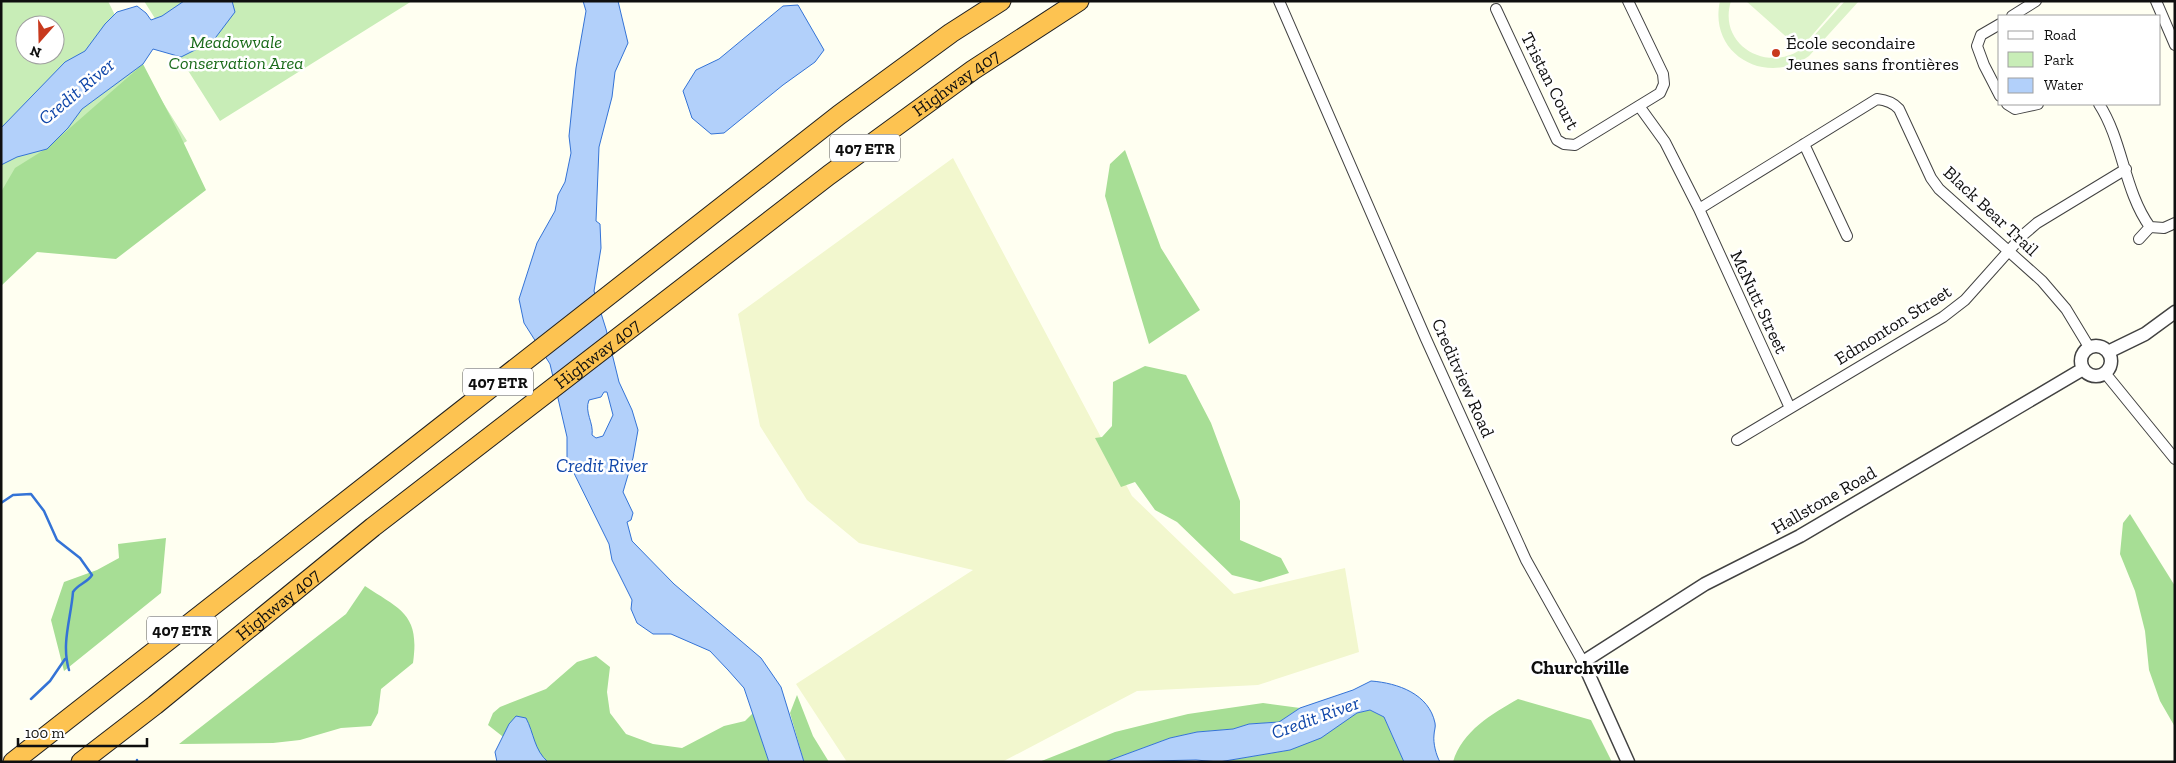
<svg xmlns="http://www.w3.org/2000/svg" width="2176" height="763" viewBox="0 0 2176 763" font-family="'Zilla Slab',serif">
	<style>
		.farmland { fill: #f2f7ce }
		.green { fill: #c8edb7; fill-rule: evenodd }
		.forest { fill: #a7de95 }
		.pitch { fill: #dcf3c9 }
		.water { fill: #b2d0fa; stroke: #3473d6; fill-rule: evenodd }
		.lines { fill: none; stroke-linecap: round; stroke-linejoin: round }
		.stream { stroke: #3473d6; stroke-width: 2.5 }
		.minor-casing { stroke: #424242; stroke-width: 12 }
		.tertiary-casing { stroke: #424242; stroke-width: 15 }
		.motorway-casing { stroke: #202020; stroke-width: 21 }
		.minor { stroke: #fff; stroke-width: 10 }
		.tertiary { stroke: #fff; stroke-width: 12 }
		.motorway { stroke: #fdc351; stroke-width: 19 }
		.poi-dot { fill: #c8391d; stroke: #fff; stroke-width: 2 }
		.labels { text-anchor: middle; stroke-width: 5; stroke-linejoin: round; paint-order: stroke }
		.shield { fill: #fff; stroke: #575757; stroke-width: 1 }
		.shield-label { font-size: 16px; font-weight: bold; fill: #0f0f0f }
		.park-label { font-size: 18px; font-style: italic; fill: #1a6b1a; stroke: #fff }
		.poi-label { font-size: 18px; fill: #0f0f0f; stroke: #fff; text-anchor: start }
		.street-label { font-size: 18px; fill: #0f0f0f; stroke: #fff }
		.water-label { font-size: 19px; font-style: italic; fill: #0f46a9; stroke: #fff }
		.neighbourhood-label { font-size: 19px; font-weight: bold; fill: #0f0f0f; stroke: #fff }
	</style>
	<rect width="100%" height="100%" fill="#fffff1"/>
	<path class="farmland" d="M953,158L1132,496L1234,594L1345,568L1359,652L1258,685L1137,691L1002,762H847L796,684L973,570L859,543L807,500L760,426L738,314Z"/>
	<path class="green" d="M1,1H108L140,66L187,141L1,256ZM25,25H55V55H25Z
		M144,1H412L220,121Z"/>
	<path class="forest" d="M143,64L180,135L206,190L116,259L37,252L1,286V192L15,168L47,148Z
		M1125,150L1161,248L1200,310L1149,344L1105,196L1110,164Z
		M1145,366L1186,375L1211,423L1240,501V540L1281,558L1289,573L1260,582L1232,575L1177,522L1155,510L1135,482L1121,487L1095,438L1102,437L1112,426L1113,382Z
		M2130,514L2175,586V727L2160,701L2149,670L2145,631L2135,591L2120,554L2123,523Z
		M166,538L161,593L64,671L51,620L64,582L97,570L119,558L118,544Z
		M365,586C401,610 420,614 413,663L381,689L378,713L371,726L341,728L300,740L273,743L179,744L346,614Z
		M596,656L610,667L607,692L610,713L626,734L653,744L682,748L724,726L745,721L753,713L769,762H535L488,725L493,713L500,707L546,689L577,662Z
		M797,695L813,736L829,762H804L790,713Z
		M1518,699L1591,720L1612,762H1453C1462,731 1492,714 1518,699Z
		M1263,703L1300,708L1279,722L1249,724L1233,729L1197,732L1170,738L1105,762H1039L1115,732L1188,714Z
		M1370,710L1384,717L1404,762H1219L1290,750L1357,713Z"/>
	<path class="pitch" d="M1720,1H1731C1717,45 1768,74 1803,48L1845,1H1859L1809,56C1766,87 1708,54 1720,1Z
		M1746,1H1842L1800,49Z"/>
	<path class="water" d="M184,1H232L235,12L213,41L181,57L153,49L143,64L82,109L68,128L47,149L17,157L1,165V128L65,62L85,51L105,24L117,12L137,6L146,13L151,20L162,16Z
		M583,1H618L628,43L615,72L612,97L599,147L596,221L600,224L601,248L594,291L606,329L619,382L632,410L638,430L633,458L623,492L633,513L631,520L627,522L632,541L674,584L761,658L781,687L804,762H769L744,688L728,670L710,651L671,634H653L637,623L631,609L632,600L612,560L609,544L567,459V437L550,364L524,323L519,299L537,243L555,211L558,195L565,182L571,153L569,136L576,68L586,11ZM604,392H607L613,415L603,436L596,438L592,435C594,423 584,412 589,400L601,397Z
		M798,5L824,50L815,62L783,85L724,133L711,134L692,118L683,91L696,70L719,59L783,6Z
		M1371,681C1398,683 1429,694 1435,723C1436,727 1434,731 1434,735C1433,743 1436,755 1440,762H1404L1384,717L1370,710L1357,713L1321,738L1290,750L1219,762L1196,760L1105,762L1170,738L1197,732L1233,729L1249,724L1279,722L1300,708L1353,690Z
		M516,716L526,718C534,733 534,750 548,762H497L495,752L509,724Z"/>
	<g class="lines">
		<path class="stream" d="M1,503L13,495L31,494L44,511L57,540L80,558L92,575C87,583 78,584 73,592C71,618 61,644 69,670
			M31,699L50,681L65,659
			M137,760V762"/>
		<g class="minor-casing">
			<path id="minor" d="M1279,1L1426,339L1526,560L1583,662
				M2156,1L2175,45
				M1496,9L1557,140L1564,144L1575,145L1660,93L1664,84L1663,74L1628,1
				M2012,16L2036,1
				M2000,24L1981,35L1977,46L1984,65L2000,96
				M2007,104L2015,109L2038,104
				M2099,104C2123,141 2124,191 2150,227L2164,228L2175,223
				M1639,106L1665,142L1699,209L1790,408
				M1804,144L1847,236
				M1699,209L1877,99C1886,100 1893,102 1899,109L1931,178L1939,189L2042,281L2066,309L2089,347
				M2139,239L2150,227
				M2105,373L2175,459
				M1737,440L1943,317L1965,300L2023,235L2037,223L2126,169"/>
		</g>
		<g class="tertiary-casing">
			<path id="tertiary" d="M2081 361a15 15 0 1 1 30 0a15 15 0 1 1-30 0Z
				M2108,352L2145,334L2175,312
				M1628,762L1583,662L1705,584L1800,536L2083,369"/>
		</g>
		<g class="motorway-casing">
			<g id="motorway">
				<path d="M13,762L839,115L951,33L1001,1"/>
				<path id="s1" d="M81,762L155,705L373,527L829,175L973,70L1079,1"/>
			</g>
		</g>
		<use href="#minor" class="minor"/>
		<use href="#tertiary" class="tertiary"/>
		<use href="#motorway" class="motorway"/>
	</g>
	<circle class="poi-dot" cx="1776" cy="53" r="5"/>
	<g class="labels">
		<g class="shield">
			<rect x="830" y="134.5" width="70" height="27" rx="4"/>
			<rect x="463" y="368.5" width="70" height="27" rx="4"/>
			<rect x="147" y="616.5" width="70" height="27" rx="4"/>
		</g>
		<g class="shield-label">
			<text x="865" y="154">407 ETR</text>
			<text x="498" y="388">407 ETR</text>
			<text x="182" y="636">407 ETR</text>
		</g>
		<g class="park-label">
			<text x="236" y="48">Meadowvale<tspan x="236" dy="21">Conservation Area</tspan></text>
		</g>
		<g class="poi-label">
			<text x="1786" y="49">École secondaire<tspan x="1786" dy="21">Jeunes sans frontières</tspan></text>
		</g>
		<g class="street-label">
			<text transform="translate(1550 81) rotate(63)" y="6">Tristan Court</text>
			<text dy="6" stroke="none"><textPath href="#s1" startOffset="1108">Highway 407</textPath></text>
			<text transform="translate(1991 211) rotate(43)" y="6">Black Bear Trail</text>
			<text transform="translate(1759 302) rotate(65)" y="6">McNutt Street</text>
			<text transform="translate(1893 325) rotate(-32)" y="6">Edmonton Street</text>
			<text dy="6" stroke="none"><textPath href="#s1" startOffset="658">Highway 407</textPath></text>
			<text transform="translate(1463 378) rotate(66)" y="6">Creditview Road</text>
			<text transform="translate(1824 500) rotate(-30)" y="6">Hallstone Road</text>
			<text dy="6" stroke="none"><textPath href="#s1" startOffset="252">Highway 407</textPath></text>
		</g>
		<g class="water-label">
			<text transform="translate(76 91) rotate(-40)" y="7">Credit River</text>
			<text x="602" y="472">Credit River</text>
			<text transform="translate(1315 717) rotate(-20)" y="7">Credit River</text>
		</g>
		<g class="neighbourhood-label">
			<text x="1580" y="674">Churchville</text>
		</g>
	</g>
	<rect width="2176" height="763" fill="none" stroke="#0f0f0f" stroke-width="5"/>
	<rect x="1998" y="15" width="162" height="90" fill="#ffffff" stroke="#9f9f9f"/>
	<rect x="2008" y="31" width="25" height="8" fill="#ffffff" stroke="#9f9f9f"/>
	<text x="2044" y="40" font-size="15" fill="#0f0f0f">Road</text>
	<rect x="2008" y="52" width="25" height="15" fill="#c8edb7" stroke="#9f9f9f"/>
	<text x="2044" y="65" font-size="15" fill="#0f0f0f">Park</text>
	<rect x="2008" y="78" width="25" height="15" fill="#b2d0fa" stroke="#9f9f9f"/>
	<text x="2044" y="90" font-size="15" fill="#0f0f0f">Water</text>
	<g transform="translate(40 40) rotate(200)"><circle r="24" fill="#ffffff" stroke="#9f9f9f"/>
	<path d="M0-4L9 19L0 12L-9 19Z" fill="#c8391d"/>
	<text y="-8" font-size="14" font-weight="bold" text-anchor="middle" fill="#0f0f0f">N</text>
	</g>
	<path d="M18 738v8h129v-8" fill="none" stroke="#0f0f0f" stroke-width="2.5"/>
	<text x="25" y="738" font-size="15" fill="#0f0f0f" stroke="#ffffff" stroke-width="4" paint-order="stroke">100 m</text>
</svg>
